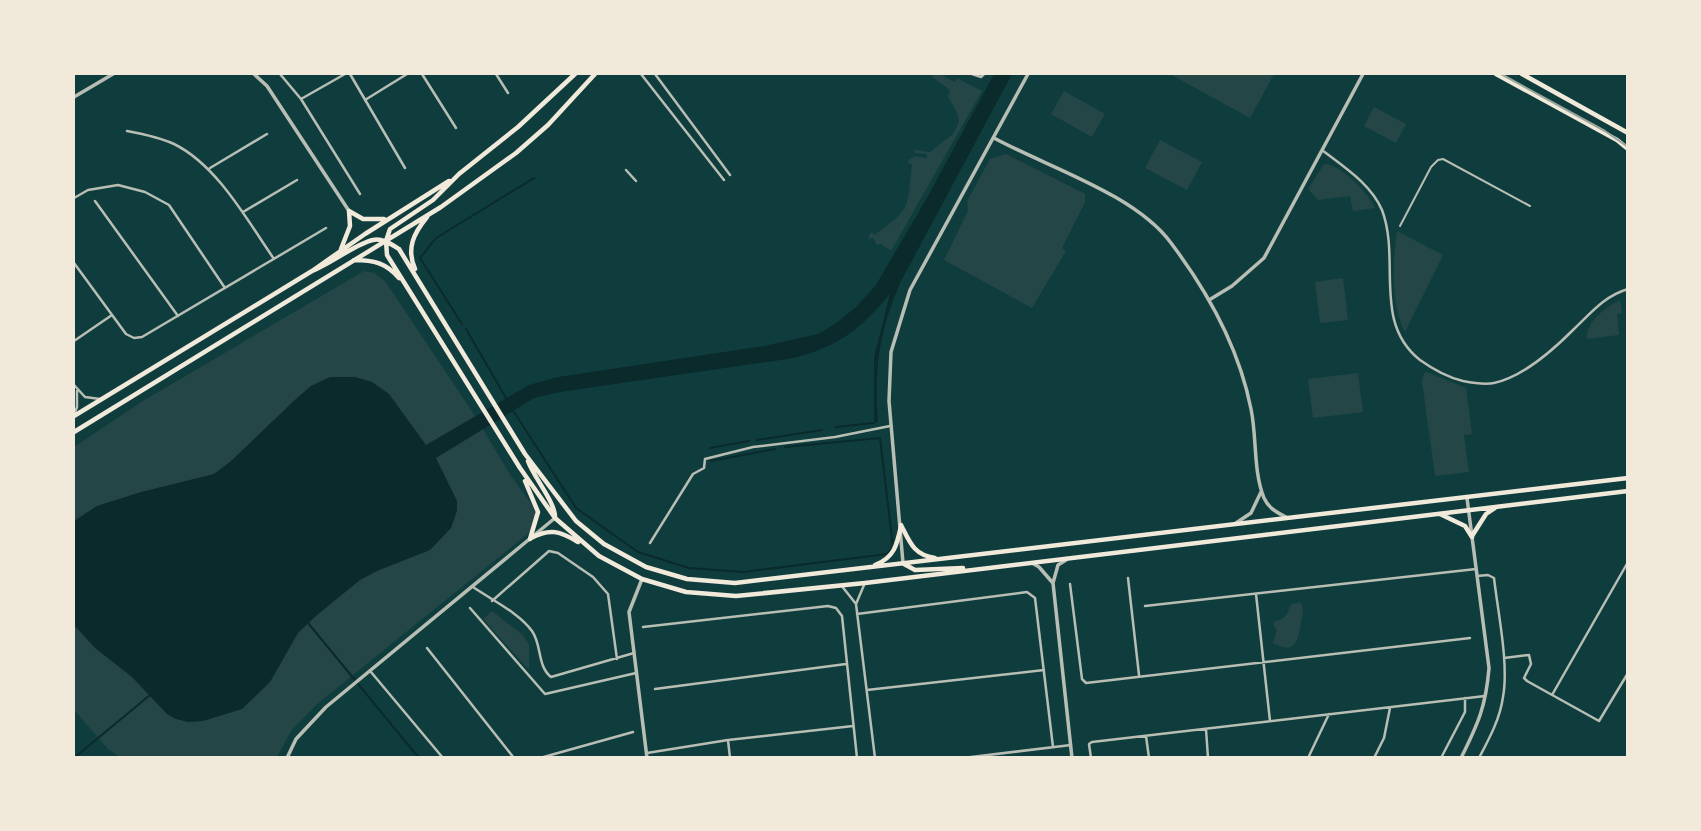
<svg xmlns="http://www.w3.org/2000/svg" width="1701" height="831" viewBox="0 0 1701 831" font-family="'Source Serif 4',serif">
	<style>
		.green { fill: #244646 }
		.water { fill: #0a2a2b }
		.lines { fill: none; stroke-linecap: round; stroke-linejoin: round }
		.stream { stroke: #0a2a2b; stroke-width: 2 }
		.service { stroke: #b8beb3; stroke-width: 2 }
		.pedestrian { stroke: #b8beb3; stroke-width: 2.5 }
		.minor { stroke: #b8beb3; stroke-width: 2.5 }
		.tertiary { stroke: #b8beb3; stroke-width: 3.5 }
		.secondary { stroke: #f1e9da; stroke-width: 4.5 }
		.primary { stroke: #f1e9da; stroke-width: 4.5 }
		.tram { stroke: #97a49c; stroke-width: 2 }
	</style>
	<rect width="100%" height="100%" fill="#0f3d3e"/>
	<path class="green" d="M933,74H940L955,82L957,78L982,91L891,251L881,244L877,245L873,238L869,239V235L872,232L874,235C912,209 907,208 912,164L908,163L909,160L915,156L927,158V154L915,153L914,150L930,152L953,134L959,122L958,115L948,96L950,90L932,77Z
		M1170,74H1274L1250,118Z
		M1064,91L1105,114L1092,137L1051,114Z
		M1374,107L1406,124L1396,143L1364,126Z
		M1160,140L1202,162L1187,190L1145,168Z
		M1006,154L1085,194V202L1062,248L1066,251L1032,308L944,260L968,211L967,201L990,159Z
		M1324,164C1341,164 1368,193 1375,208L1353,211L1350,196L1318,200L1308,189Z
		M1397,231L1443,255L1405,332C1390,303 1393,263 1397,231Z
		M364,271L374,273L385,281L473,413L509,473L532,505L536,515L530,532L317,704L291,731L277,757H120L108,749L74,710V447L143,401Z
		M1343,278L1348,320L1320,323L1315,282Z
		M1620,300L1622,313L1617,314L1619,335L1587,339C1586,321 1605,308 1620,300Z
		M1427,372L1466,388L1472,434L1464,435L1469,472L1435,476L1422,381L1424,373Z
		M1358,373L1363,412L1313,418L1308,379Z
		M1300,602C1305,609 1302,615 1301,623C1298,639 1296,656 1273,643L1277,630L1273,625L1275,621C1285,620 1288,614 1290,605Z
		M492,611L523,635L529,645V670L483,619Z"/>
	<path class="water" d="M994,74H1012L900,283C879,332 874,369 878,422L874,423V357L890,294C861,329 839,346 794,358L560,392L534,398L436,458L457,501V511L451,528L430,550L377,571L360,580L317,615L298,633L270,682L242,709L203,721L188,722L176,719L167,714L132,677L95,648L74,625V521L97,506L141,492L214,474L231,461L297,398L311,386L330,377H355L372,382L389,394L426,445L529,385L558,377L764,346L818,334L835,324L856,307L876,285L928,196Z"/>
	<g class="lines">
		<path class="stream" d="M462,324L420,258L436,238L534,178
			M466,329L506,398
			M512,409L576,508L638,552L689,568L743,572L887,554L893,547L880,438L785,447
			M836,427L874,423
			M757,440L822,430
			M710,448L749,441
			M711,461L775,449
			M308,623L419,758
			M74,758L150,695"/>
		<path class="service" d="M1400,226L1431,167L1438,160L1443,159L1530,206"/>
		<path class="pedestrian" d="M626,170L636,181"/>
		<path class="minor" d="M280,74L301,99L360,194
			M350,74L405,168
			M422,74L456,128
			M496,74L508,93
			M641,74L724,180
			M655,74L730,175
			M972,74L981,77L984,74
			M301,99L345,74
			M365,100L407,74
			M127,131C143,134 159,137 174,144C217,165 247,220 274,259
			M1322,150C1344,167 1371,184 1382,210C1401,260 1372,322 1420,360C1434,370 1446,377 1463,381C1473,383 1484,385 1494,383C1523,377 1552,351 1573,330C1590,314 1604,296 1628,289
			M210,168L267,134
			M74,198L88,190L118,185L145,192L169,205L225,288
			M95,201L178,316
			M243,212L297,180
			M74,263L126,334L134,338L142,337L326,228
			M74,341L112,315
			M74,385L85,397L100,399
			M74,415L77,407V391
			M650,543L693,474L704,468L705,459L753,447L835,437L890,426
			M1477,576L1488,575L1494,578C1498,613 1509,664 1503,697C1500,719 1489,739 1479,758
			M1128,578L1139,675
			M1070,584L1082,679L1086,683L1470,638
			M841,585L856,604
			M864,585L856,604L875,758
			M473,587C492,600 519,613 532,631C542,645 537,666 551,677L634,653
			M1256,594L1270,721
			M492,601L549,551L558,553L593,577L608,594L617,659
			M1145,606L1476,569
			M470,608L545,694L636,673
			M857,614L1027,592L1035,598L1053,747
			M643,627L828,606L836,608L842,616L857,758
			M427,648L514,758
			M1504,658L1529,655L1531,664L1524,678L1527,681L1599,721L1628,673
			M371,672L443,758
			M655,689L846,664
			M867,690L1044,670
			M1552,695L1628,562
			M1206,729L1208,758
			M1146,736L1149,758
			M728,740L730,758
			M647,753L728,740L853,726
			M540,758L633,732
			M963,758L1071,745
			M1091,758L1089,744L1092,742L1485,696
			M1308,758L1329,714
			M1374,758L1384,738L1390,708
			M1441,758L1465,712V698"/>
		<path class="tertiary" d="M254,74L267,86L349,211
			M74,97L113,74
			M994,138C1047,167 1135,194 1171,243C1208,292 1239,348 1251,409C1257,437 1253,471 1264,498C1269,509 1278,513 1288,518
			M1209,300L1232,286L1264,258L1363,74
			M1236,523L1251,513L1261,492
			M1066,560L1058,565L1053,583L1072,758
			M903,563L889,401L891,352L910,290L1028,74
			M1032,563L1039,567L1052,582
			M642,579L629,612L647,758
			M287,758L296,739L326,707L555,518
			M1461,758C1478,724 1486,706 1489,668L1467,498"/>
		<path class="secondary" d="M1496,74L1617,140L1628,149
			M1522,74L1628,133"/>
		<path class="primary" d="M460,173L433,200L390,229L386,241L387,255L520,468L555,518L599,556L642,579L686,592L736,596L865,583L1628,491
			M459,174L518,127L575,74
			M349,211L363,219H384
			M341,249L350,226L349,211
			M354,260C374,260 386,263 399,278
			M415,269C406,248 414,233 427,217
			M312,271C330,264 359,242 373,240C382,238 391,244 399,249L525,454L576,521L604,544L646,567L687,579L735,583L1628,478
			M74,416L312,271L365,234L449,181
			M74,432L441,207L516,153L548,125L595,74
			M528,461C534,478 556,503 555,518
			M525,481L538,512L530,539
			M1440,514L1465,526L1472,537
			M901,525C910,543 914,555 935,558
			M1472,536L1486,514L1495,508
			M531,538C550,528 560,531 578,542
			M904,564L915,570L963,568
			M875,565C894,558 897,545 901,526"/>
		<path class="tram" d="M1501,74L1605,131L1628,147"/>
	</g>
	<rect width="1701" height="831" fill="none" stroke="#f1e9da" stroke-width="150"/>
</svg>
